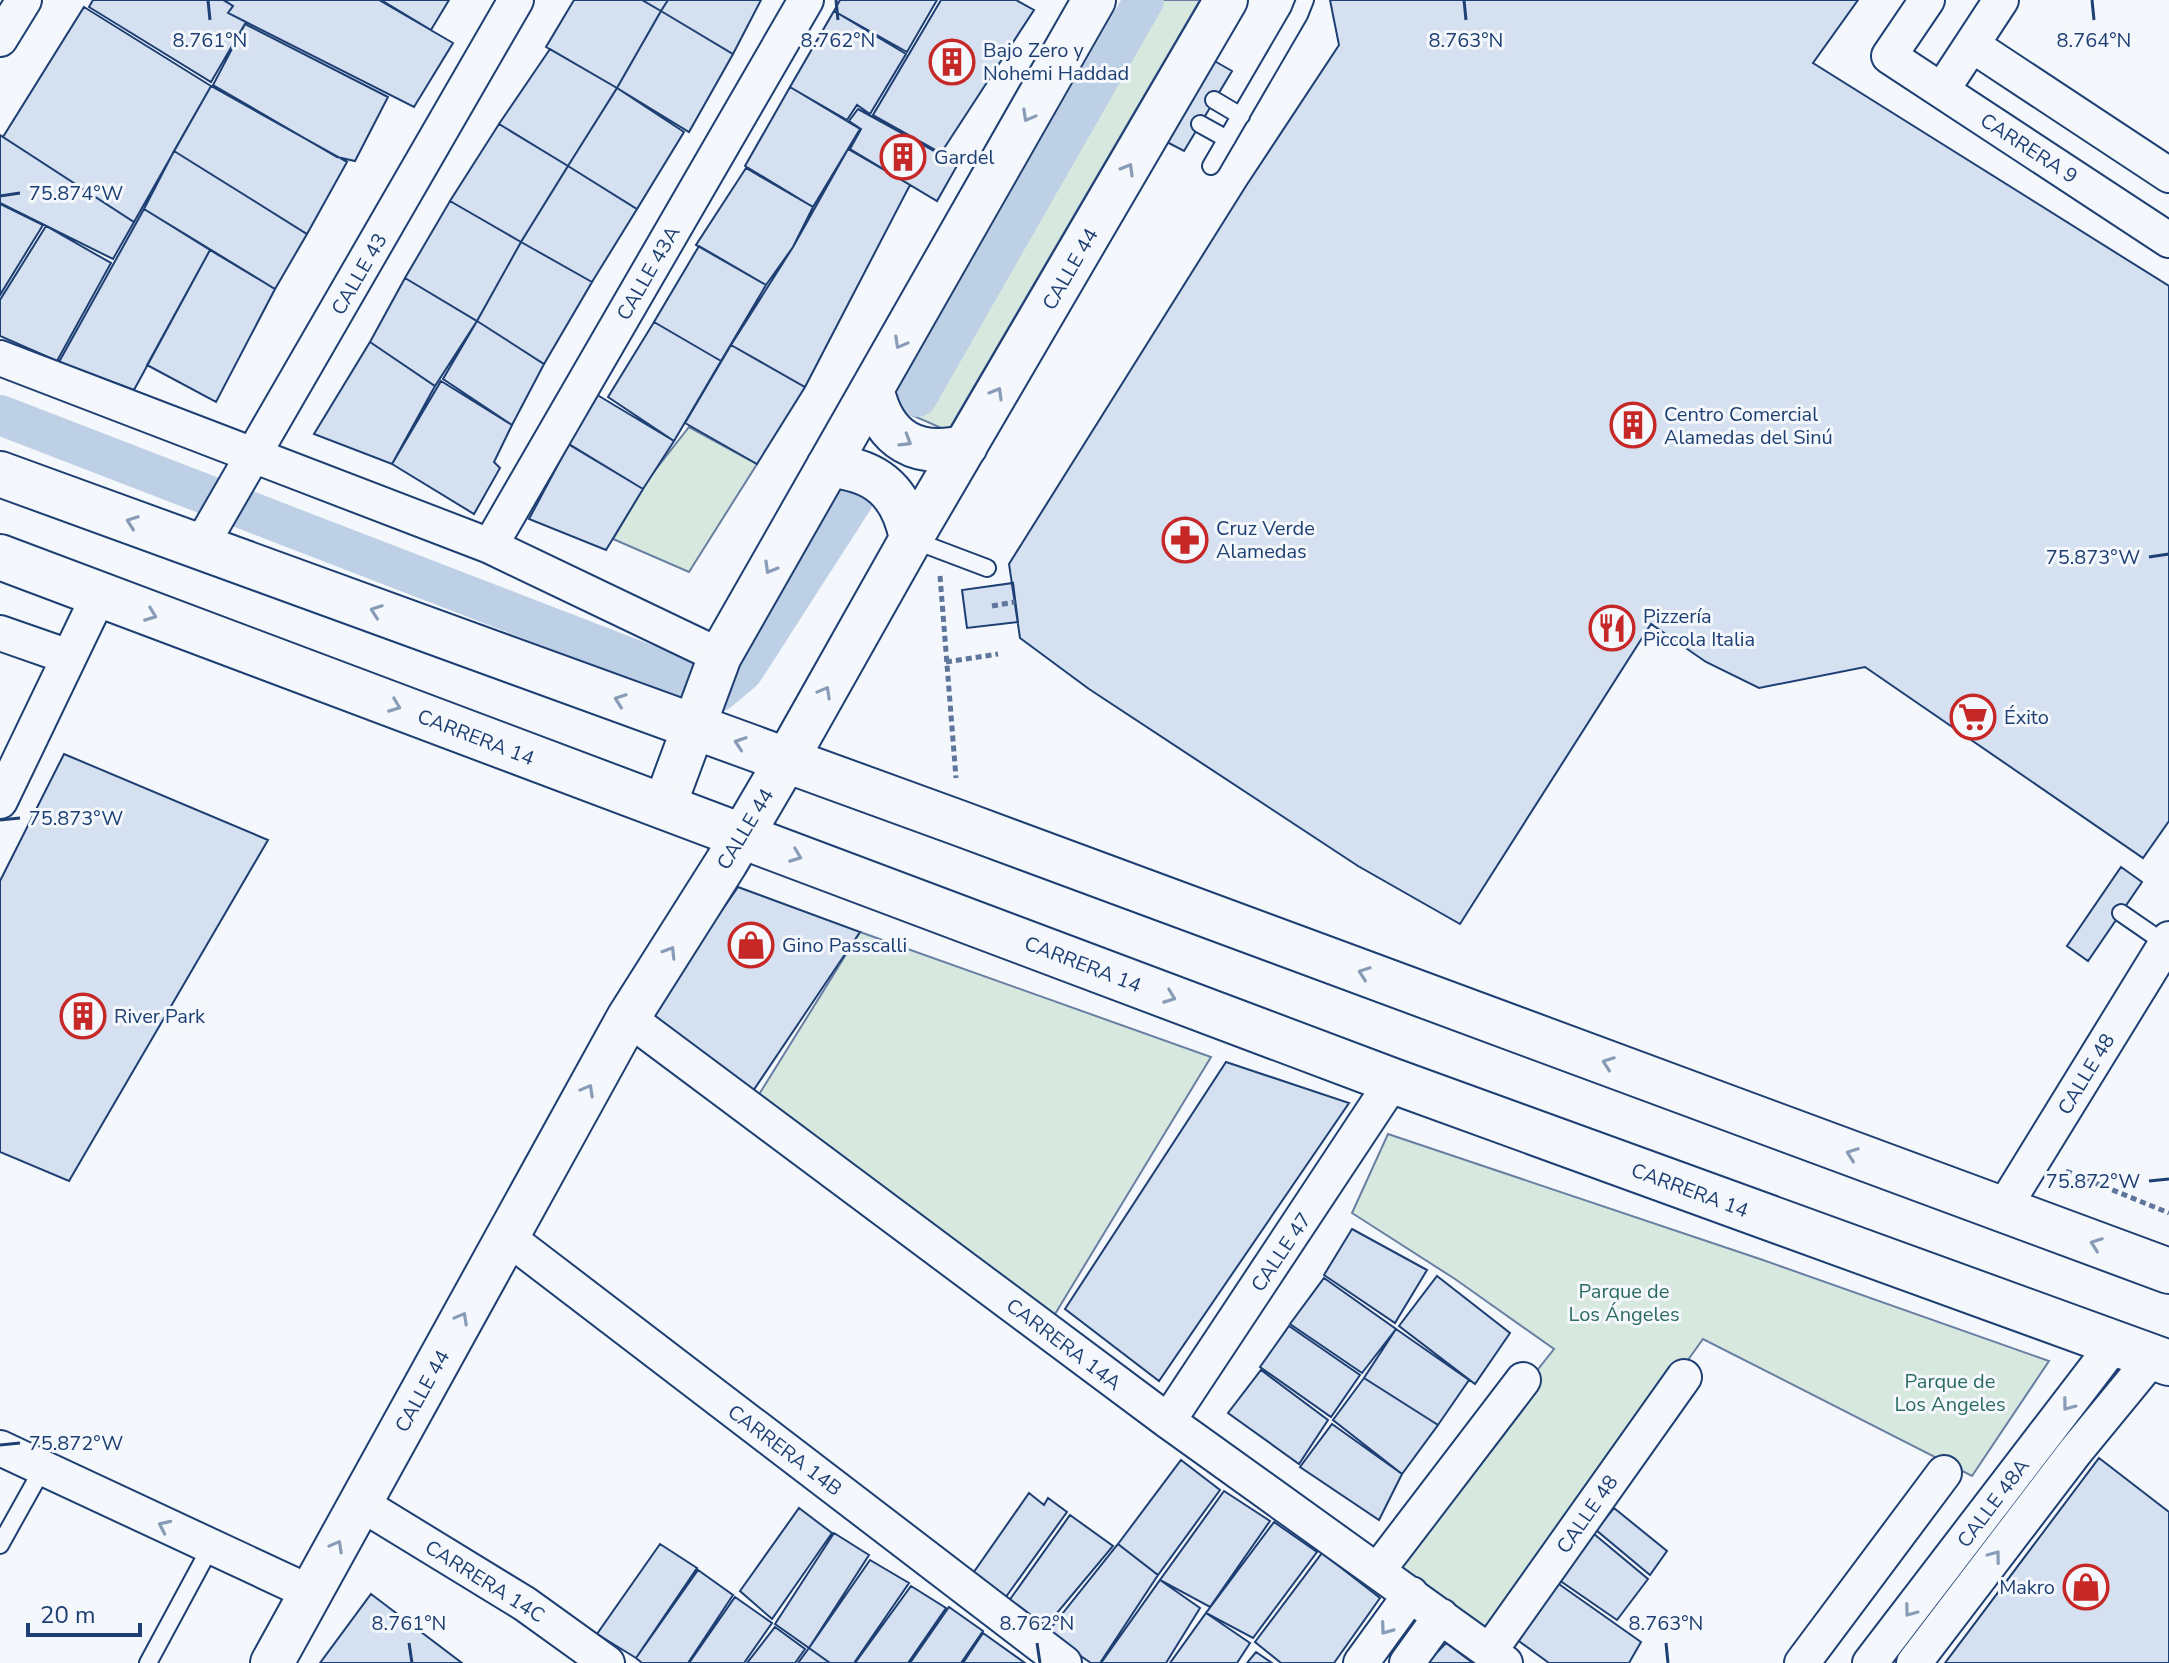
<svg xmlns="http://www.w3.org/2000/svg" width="2169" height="1663" viewBox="0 0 2169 1663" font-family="'Nunito Sans',sans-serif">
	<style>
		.green { fill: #d7e8df; stroke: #687fa3; stroke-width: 2 }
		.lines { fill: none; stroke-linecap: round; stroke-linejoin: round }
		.canal { stroke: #bed0e5; stroke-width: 40 }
		.building { fill: #d5e0f0; stroke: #1d3f73; stroke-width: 2 }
		.service-casing { stroke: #1d3f73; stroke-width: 20 }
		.minor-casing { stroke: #1d3f73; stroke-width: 38 }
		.tertiary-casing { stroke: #1d3f73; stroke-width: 46 }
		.primary-casing { stroke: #1d3f73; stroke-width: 48 }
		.path { stroke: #5e769c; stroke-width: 5; stroke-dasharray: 6 4; stroke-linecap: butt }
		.service { stroke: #f4f7fb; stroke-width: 16 }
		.minor { stroke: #f4f7fb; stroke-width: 34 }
		.tertiary { stroke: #f4f7fb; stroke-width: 42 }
		.primary { stroke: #f4f7fb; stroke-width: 44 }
		.oneway { stroke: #889bb7 }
		.ticks { fill: none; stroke: #1d3f73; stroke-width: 3 }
		.labels { text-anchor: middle; stroke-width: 6; stroke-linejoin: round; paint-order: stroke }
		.poi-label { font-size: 20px; fill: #1d3f73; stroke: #f4f7fb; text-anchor: start }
		.street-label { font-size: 20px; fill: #1d3f73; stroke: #f4f7fb }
		.park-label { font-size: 20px; fill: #2c6c60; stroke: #f4f7fb }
		.ticks-label { font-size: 20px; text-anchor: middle; fill: #1d3f73; stroke: #f4f7fb; stroke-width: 6; stroke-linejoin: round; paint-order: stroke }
	</style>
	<rect width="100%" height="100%" fill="#f4f7fb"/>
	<path class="green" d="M1125,0H1200L948,431L907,413L896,399Z
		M689,427L757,464L689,572L613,539L649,478Z
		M860,932L1211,1057L1052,1319L750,1109Z
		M1388,1134L1760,1259L2049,1361L1972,1476L1703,1339L1488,1639L1383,1565L1554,1349L1455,1279L1352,1213Z"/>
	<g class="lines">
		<path class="canal" d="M917,397L1144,0
			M0,415L718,692L743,671L853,500"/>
	</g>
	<path class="building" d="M93,0H223L233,6L228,13L246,22L211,82L89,7Z
		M224,0H379L453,43L414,107L228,13L233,6Z
		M381,0H449L431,30Z
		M574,0H642L661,11L617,88L546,47Z
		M642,0H668L661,11Z
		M668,0H761L733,54L661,11Z
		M840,0H937L907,52L834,11Z
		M941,0H1016L1034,10L941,153L873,115Z
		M1330,0H1858L1813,63L2169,286V821L2143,858L1865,667L1759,688L1706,662L1651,624L1460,924L1358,866L1089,689L1020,638L1009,564L1246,186L1339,45Z
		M84,7L211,86L134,222L3,137Z
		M661,11L733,54L689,132L617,88Z
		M834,11L906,54L870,114L857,105L847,120L790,87Z
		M245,24L388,97L355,161L337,157L213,85Z
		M550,49L617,88L568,166L499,124Z
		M1211,59L1232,71L1184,151L1163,140Z
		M211,86L347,162L307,234L174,151Z
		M790,87L860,129L813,207L745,166Z
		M617,88L684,132L637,209L568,166Z
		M858,109L958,164L937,201L850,149L861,129L849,121Z
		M499,124L568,166L521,242L450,201Z
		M0,135L134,222L113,259L0,203Z
		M848,149L910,185L805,387L731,345L793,247Z
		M174,151L307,234L275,289L144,209Z
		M568,166L637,209L592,282L521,242Z
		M746,168L813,207L793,247L766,285L696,245Z
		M450,201L521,242L477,321L405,278Z
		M0,204L43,225L0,295Z
		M144,209L210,250L134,390L59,362Z
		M46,226L111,263L57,361L0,336V300Z
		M521,242L592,282L544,364L477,321Z
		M699,246L766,285L721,361L654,322Z
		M210,250L275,289L216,402L147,365Z
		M405,278L477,321L435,386L370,342Z
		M477,321L544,364L512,425L443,379Z
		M654,322L721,361L674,441L608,397Z
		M370,342L435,386L392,464L314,434Z
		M731,345L805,387L757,464L685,423Z
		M441,381L512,425L494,462L500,468L474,514L392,464Z
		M594,393L674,441L643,489L563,441Z
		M569,444L643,489L606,550L529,519Z
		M1013,583L1018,622L967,628L962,590Z
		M64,754L268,840L69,1181L0,1152V881Z
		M2121,867L2142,882L2088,961L2067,946Z
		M738,887L860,932L753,1091L646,1020Z
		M1226,1062L1349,1103L1159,1381L1065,1309Z
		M1352,1229L1427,1270L1395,1323L1324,1275Z
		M1437,1276L1510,1333L1475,1384L1399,1326Z
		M1324,1278L1396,1329L1362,1373L1290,1324Z
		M1289,1326L1360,1375L1331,1417L1260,1367Z
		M1396,1329L1469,1380L1438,1425L1364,1378Z
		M1261,1370L1328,1420L1299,1464L1228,1413Z
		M1364,1378L1438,1425L1402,1474L1333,1420Z
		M1332,1424L1402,1474L1379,1520L1300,1467Z
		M2099,1458L2169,1512V1663H1945Z
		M1181,1460L1220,1490L1158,1575L1118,1544Z
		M1224,1491L1270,1521L1210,1607L1160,1580Z
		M1029,1493L1044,1505L1048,1498L1067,1512L1003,1601L969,1579Z
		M799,1508L832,1533L772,1619L740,1591Z
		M1614,1508L1667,1551L1650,1575L1596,1530Z
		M1070,1515L1113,1546L1047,1625L1006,1605Z
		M1274,1522L1317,1552L1253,1638L1206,1613Z
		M834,1533L869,1555L809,1648L775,1624Z
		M1594,1534L1648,1579L1617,1620L1559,1580Z
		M660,1544L697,1568L636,1658L597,1634Z
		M1118,1544L1158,1575L1100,1663H1091L1047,1633Z
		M1322,1553L1380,1598L1334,1663H1281L1255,1642Z
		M870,1560L909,1583L854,1663H830L809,1648Z
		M698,1570L733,1595L688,1663H642L636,1658Z
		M1160,1580L1200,1608L1166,1663H1101Z
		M1556,1582L1641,1642L1629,1663H1549L1516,1639Z
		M911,1586L946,1608L908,1663H855Z
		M371,1594L462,1663H320Z
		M735,1597L772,1623L744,1663H689Z
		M949,1607L983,1631L961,1663H910Z
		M1206,1613L1250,1643L1237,1663H1170Z
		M775,1627L805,1649L795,1663H747Z
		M983,1633L1025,1663H963Z
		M1446,1643L1473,1663H1427Z
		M809,1648L830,1663H798Z
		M1256,1652L1272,1663H1247Z"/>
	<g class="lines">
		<g class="service-casing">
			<path id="service" d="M1214,100L1241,116
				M1200,124L1227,139
				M1211,166L1299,15L1305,0
				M913,540L987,568
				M2121,913L2166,944
				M0,1545L43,1468
				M148,1663L210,1548"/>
		</g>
		<g class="minor-casing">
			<path id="minor" d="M1927,0L1889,56L2169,240
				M0,39L24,0
				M1972,45L2169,175
				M1942,90L2001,0
				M0,358L490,546L720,656
				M490,546L806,0
				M200,547L516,0
				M0,633L69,657
				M0,801L99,595
				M628,1018L1168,1421L1505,1663
				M2003,1209L2169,939
				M507,1237L1064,1663
				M1168,1421L1393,1081
				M0,1448L311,1593
				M360,1503L525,1604L607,1663
				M1378,1570L1523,1380
				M1489,1652L1684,1377
				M1361,1663L1411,1594
				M1407,1663L1441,1616
				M1802,1663L1944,1473
				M1870,1663L2115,1343
				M1914,1663L2075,1452L2153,1357"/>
		</g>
		<g class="tertiary-casing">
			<path id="tertiary" d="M873,391C884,440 917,459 966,446
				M828,466C876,469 902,491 911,539
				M664,807L720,656L1094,0
				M272,1663L628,1018L726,863L787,759L911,539L1226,0"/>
		</g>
		<g class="primary-casing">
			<path id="primary" d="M0,474L959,823L2169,1271
				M0,557L1393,1081L2169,1363"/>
		</g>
		<path class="path" d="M940,576L956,778
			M992,606L1015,602
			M946,662L998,654
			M2066,1171L2169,1213"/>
		<use href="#service" class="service"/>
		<use href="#minor" class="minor"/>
		<use href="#tertiary" class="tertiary"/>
		<use href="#primary" class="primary"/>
	</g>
	<defs><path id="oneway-chevron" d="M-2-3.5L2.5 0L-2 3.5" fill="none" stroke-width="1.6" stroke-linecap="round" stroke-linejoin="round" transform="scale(2)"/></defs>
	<g class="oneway">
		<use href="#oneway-chevron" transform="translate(1028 116) rotate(119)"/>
		<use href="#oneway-chevron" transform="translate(1128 169) rotate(-60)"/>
		<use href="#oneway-chevron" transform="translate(900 343) rotate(119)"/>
		<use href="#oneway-chevron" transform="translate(997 393) rotate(-60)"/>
		<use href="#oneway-chevron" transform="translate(906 441) rotate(31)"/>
		<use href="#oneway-chevron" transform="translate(132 522) rotate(-160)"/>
		<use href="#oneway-chevron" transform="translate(770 568) rotate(120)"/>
		<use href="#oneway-chevron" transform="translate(376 611) rotate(-160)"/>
		<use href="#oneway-chevron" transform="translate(151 615) rotate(21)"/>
		<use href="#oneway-chevron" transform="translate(825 692) rotate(-61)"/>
		<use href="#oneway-chevron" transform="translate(620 700) rotate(-160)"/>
		<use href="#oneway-chevron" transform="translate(395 706) rotate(21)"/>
		<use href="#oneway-chevron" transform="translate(740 743) rotate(-161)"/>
		<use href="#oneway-chevron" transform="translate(796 856) rotate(21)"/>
		<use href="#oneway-chevron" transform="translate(670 952) rotate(-58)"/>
		<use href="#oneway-chevron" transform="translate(1364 973) rotate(-160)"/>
		<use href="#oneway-chevron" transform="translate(1170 997) rotate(21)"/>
		<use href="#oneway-chevron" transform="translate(1608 1063) rotate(-160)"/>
		<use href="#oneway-chevron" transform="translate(588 1090) rotate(-61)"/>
		<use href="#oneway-chevron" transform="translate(1852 1154) rotate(-160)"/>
		<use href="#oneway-chevron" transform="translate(2096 1244) rotate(-160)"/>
		<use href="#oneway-chevron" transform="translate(462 1318) rotate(-61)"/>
		<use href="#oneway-chevron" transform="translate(2068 1405) rotate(127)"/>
		<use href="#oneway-chevron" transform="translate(164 1526) rotate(-155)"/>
		<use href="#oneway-chevron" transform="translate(337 1546) rotate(-61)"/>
		<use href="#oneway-chevron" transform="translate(1995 1556) rotate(-53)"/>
		<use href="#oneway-chevron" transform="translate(1910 1611) rotate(127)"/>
		<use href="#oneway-chevron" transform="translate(1386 1629) rotate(126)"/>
	</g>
	<path class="ticks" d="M208,0L210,20M836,0L838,20M1464,0L1466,20M2092,0L2094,20M0,196L20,193M2149,557L2169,554M0,820L20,818M2149,1181L2169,1179M0,1445L20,1443M409,1643L412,1663M1037,1643L1040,1663M1666,1643L1668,1663"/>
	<defs>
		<g id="building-ring" transform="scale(2.3)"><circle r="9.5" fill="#f4f7fb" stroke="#c62828" stroke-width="1.5"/><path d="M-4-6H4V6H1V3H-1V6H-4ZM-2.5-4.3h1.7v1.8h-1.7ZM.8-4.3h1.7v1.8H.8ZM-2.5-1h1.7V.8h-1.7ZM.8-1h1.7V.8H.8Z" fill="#c62828"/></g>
		<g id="pharmacy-ring" transform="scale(2.3)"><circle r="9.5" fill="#f4f7fb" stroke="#c62828" stroke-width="1.5"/><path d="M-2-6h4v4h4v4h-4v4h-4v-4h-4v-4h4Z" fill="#c62828"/></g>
		<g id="restaurant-ring" transform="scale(2.3)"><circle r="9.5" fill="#f4f7fb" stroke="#c62828" stroke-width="1.5"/><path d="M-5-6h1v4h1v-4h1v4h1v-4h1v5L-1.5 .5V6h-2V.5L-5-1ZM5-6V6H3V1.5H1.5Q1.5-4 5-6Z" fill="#c62828"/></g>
		<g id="supermarket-ring" transform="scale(2.3)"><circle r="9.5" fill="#f4f7fb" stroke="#c62828" stroke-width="1.5"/><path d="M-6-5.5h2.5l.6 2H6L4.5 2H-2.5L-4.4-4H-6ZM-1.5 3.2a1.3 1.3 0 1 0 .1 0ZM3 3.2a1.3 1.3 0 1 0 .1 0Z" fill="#c62828"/></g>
		<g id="shop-ring" transform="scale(2.3)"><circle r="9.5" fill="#f4f7fb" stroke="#c62828" stroke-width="1.5"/><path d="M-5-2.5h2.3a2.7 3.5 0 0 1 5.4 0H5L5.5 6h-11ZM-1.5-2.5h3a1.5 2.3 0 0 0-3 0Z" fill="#c62828"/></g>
	</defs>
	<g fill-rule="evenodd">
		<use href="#building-ring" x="952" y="62"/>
		<use href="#building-ring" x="903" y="157"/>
		<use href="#building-ring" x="1633" y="425"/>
		<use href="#pharmacy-ring" x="1185" y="540"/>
		<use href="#restaurant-ring" x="1612" y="628"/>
		<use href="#supermarket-ring" x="1973" y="717"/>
		<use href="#shop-ring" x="751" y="945"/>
		<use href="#building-ring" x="83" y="1016"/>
		<use href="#shop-ring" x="2086" y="1587"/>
	</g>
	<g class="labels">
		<g class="poi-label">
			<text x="983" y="57">Bajo Zero y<tspan x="983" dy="23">Nohemi Haddad</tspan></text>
			<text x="934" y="164">Gardel</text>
			<text x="1664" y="421">Centro Comercial<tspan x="1664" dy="23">Alamedas del Sinú</tspan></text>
			<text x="1216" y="535">Cruz Verde<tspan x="1216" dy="23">Alamedas</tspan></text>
			<text x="1643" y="623">Pizzería<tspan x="1643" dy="23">Piccola Italia</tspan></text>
			<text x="2004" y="724">Éxito</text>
			<text x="782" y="952">Gino Passcalli</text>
			<text x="114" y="1023">River Park</text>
			<text x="2055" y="1594" text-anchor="end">Makro</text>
		</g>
		<g class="street-label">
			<text transform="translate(2029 148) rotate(33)" y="7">CARRERA 9</text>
			<text transform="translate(1070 269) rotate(-60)" y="7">CALLE 44</text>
			<text transform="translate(648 273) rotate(-60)" y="7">CALLE 43A</text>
			<text transform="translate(359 274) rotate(-60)" y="7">CALLE 43</text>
			<text transform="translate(476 737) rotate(21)" y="7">CARRERA 14</text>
			<text transform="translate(745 829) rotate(-59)" y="7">CALLE 44</text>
			<text transform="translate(1083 964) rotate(21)" y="7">CARRERA 14</text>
			<text transform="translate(2086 1074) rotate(-59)" y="7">CALLE 48</text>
			<text transform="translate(1690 1190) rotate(20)" y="7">CARRERA 14</text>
			<text transform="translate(1281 1252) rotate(-56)" y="7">CALLE 47</text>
			<text transform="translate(1064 1344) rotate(37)" y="7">CARRERA 14A</text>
			<text transform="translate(422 1391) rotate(-61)" y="7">CALLE 44</text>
			<text transform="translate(785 1450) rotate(37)" y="7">CARRERA 14B</text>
			<text transform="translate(1993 1503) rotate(-53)" y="7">CALLE 48A</text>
			<text transform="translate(1587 1514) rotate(-55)" y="7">CALLE 48</text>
			<text transform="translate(485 1581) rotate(32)" y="7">CARRERA 14C</text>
		</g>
		<g class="park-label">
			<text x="1624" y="1298">Parque de<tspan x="1624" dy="23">Los Ángeles</tspan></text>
			<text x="1950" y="1388">Parque de<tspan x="1950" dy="23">Los Angeles</tspan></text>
		</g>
	</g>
	<g class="ticks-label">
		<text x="210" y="47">8.761°N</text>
		<text x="838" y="47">8.762°N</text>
		<text x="1466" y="47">8.763°N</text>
		<text x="2094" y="47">8.764°N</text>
		<text x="76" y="200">75.874°W</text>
		<text x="2093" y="564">75.873°W</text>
		<text x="76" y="825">75.873°W</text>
		<text x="2093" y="1188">75.872°W</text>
		<text x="76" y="1450">75.872°W</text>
		<text x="409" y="1630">8.761°N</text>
		<text x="1037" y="1630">8.762°N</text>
		<text x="1666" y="1630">8.763°N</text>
	</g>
	<path d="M28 1623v12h112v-12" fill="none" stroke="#1d3f73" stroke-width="4"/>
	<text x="40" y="1623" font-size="24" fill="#1d3f73" stroke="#f4f7fb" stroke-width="6" paint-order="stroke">20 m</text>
</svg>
